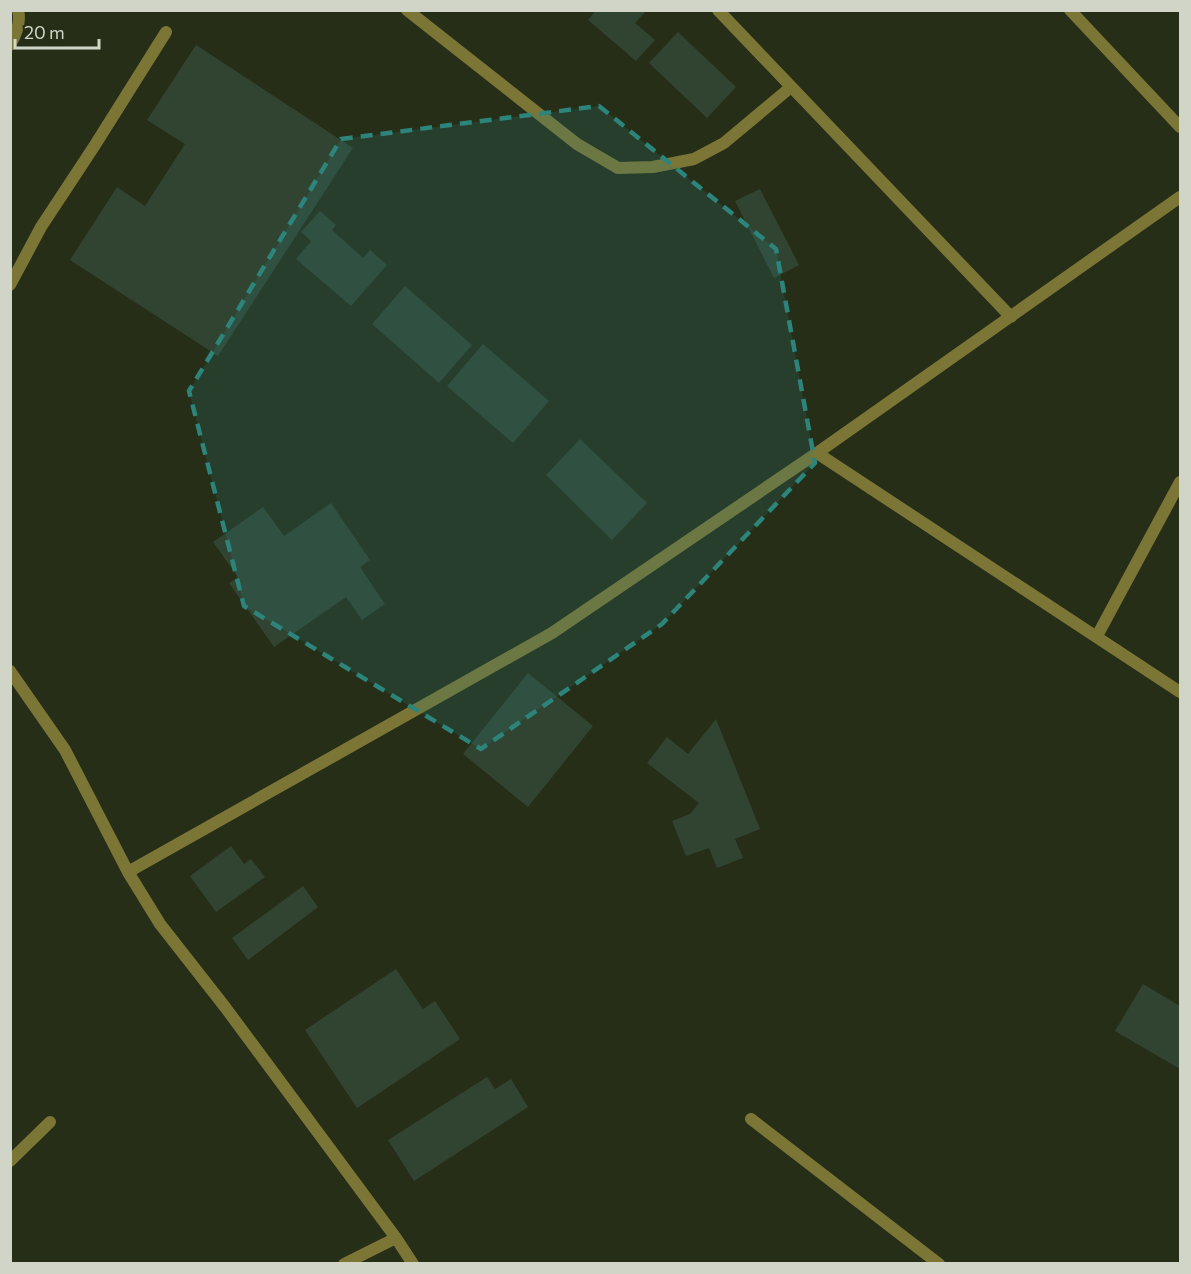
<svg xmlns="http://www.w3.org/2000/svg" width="1191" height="1274" viewBox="0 0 1191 1274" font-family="Commissioner,sans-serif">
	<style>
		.building { fill: #314432 }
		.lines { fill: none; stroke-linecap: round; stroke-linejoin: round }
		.minor { stroke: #7c7636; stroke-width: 12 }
		.marked { fill: #2c847b; fill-opacity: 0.2; stroke: #2c847b; stroke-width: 4.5; stroke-dasharray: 12 8; stroke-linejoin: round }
	</style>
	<rect width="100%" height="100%" fill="#262e18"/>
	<path class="building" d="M596,10H647L635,23L655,40L636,61L588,20Z
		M678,32L736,87L707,118L649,63Z
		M196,45L353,148L218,356L70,260L117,187L145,206L185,144L147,120Z
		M760,189L799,265L774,278L735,201Z
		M320,211L336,225L332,230L363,258L370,250L387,265L351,306L296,259L311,241L301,232Z
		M405,286L472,345L439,383L372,324Z
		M483,344L549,401L513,443L447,386Z
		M580,439L647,503L612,540L546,475Z
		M331,503L370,560L360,567L385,604L362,620L346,597L274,647L229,583L238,577L213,542L263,507L284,536Z
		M528,673L593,726L528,807L463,754Z
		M716,719L760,829L735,839L743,858L717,868L709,848L686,856L672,821L690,814L699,803L647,763L667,737L688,754Z
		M231,846L244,864L251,859L265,877L216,912L190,876Z
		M303,886L318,907L248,960L232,938Z
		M396,969L423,1009L435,1001L460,1039L357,1108L305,1030Z
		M1143,984L1180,1006V1069L1115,1031Z
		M487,1077L495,1089L511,1079L528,1107L414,1181L388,1140Z"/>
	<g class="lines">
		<path class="minor" d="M407,10L577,144L618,168L653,167L694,159L724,143L791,87
			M718,10L1011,317
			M1070,10L1180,127
			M10,45C16,35 21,22 18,10
			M10,285L41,227L95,145L166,32
			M817,453L1180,692
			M1097,636L1180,482
			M10,671L65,750L128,872L160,924L225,1007L396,1238L413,1264
			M128,872L552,633L817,453L1180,197
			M751,1119L939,1264
			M10,1161L50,1122
			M344,1264L396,1238"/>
	</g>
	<path class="marked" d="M599,106L776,249L815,463L662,624L481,749L244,606L189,391L341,139Z"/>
	<rect width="1191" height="1274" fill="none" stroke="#d0d5c7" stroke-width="24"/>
	<path d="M15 39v9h84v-9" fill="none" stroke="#d0d5c7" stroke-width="3"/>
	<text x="24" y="39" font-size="18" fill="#d0d5c7" stroke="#262e18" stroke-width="4.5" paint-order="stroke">20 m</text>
</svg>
